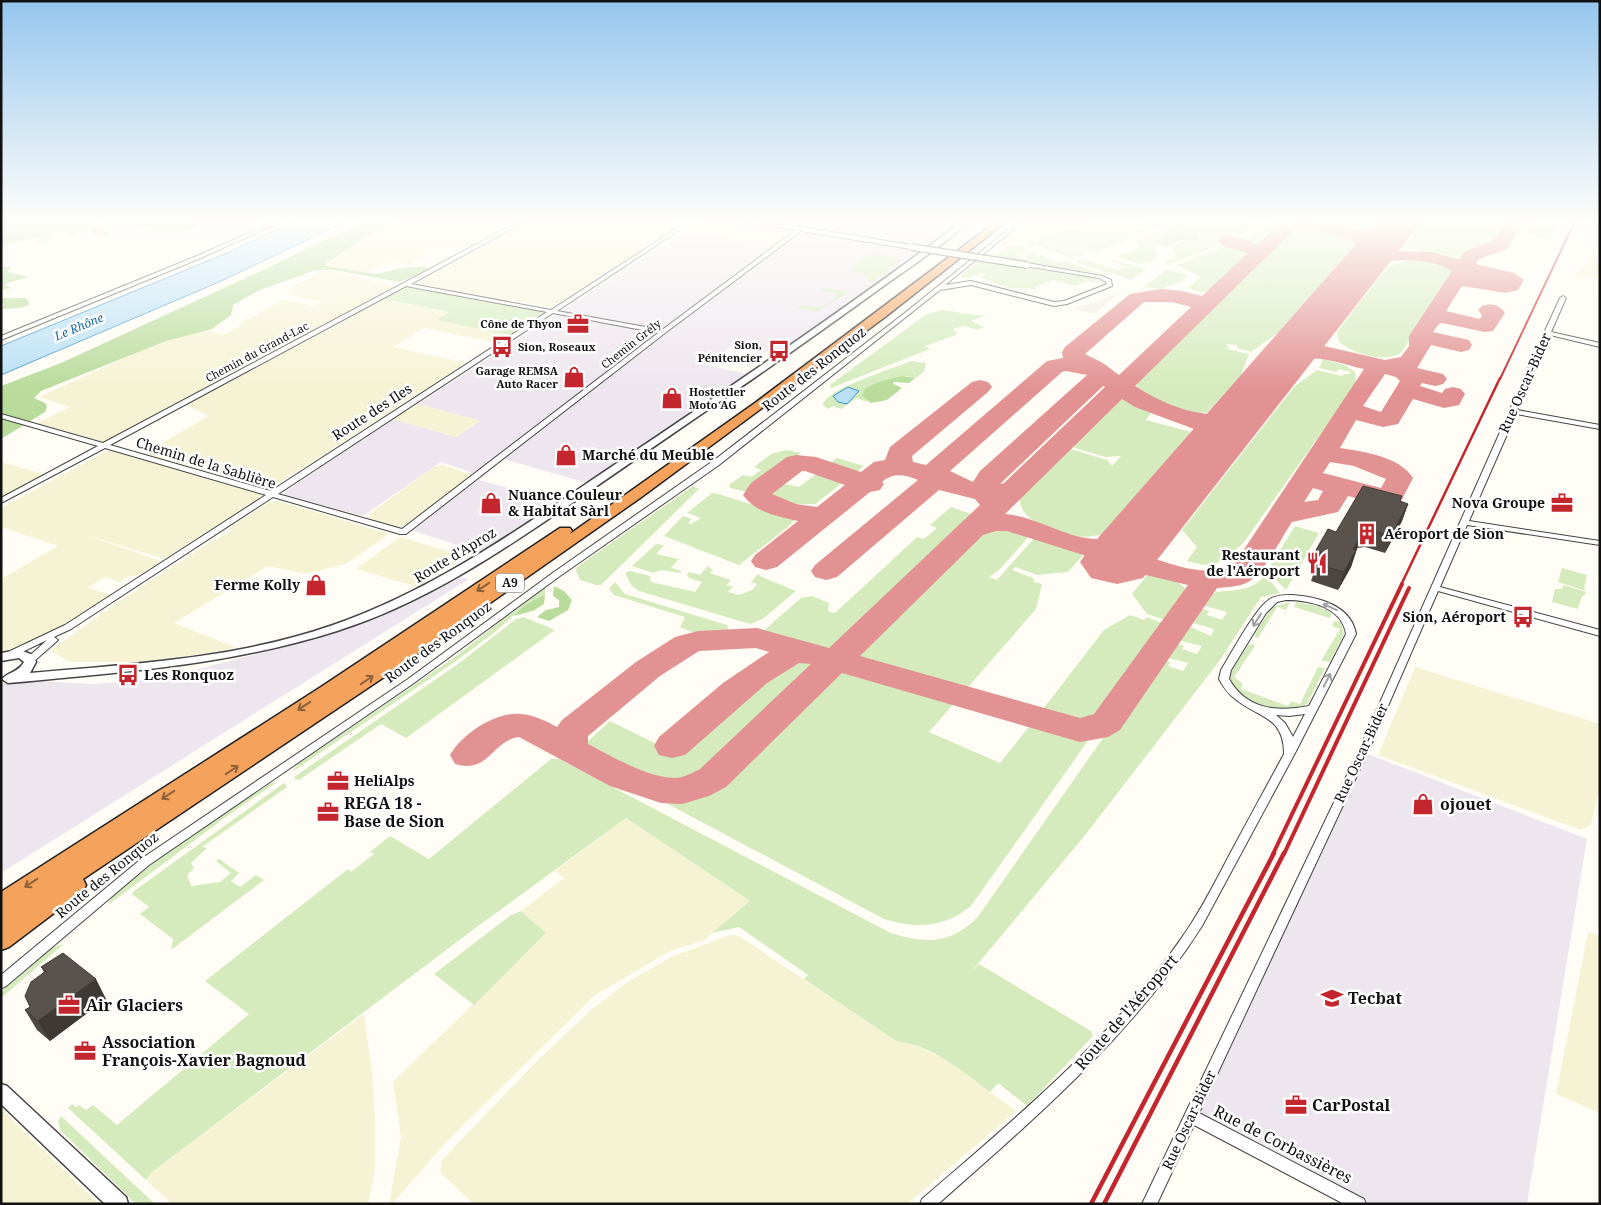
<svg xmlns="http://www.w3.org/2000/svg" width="1601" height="1205" viewBox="0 0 1601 1205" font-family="'Noto Serif',serif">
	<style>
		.industrial { fill: #eee6ef }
		.farmland { fill: #f6f3d4 }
		.green { fill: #d5ebbd }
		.forest { fill: #b9dc9c }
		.pitch { fill: #e6f2cf }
		.plaza { fill: #f1ede2 }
		.water { fill: #b9e0f7; stroke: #3f96cf }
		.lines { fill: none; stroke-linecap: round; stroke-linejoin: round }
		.stream { stroke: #3f96cf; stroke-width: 2 }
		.taxiway { fill: #e29292; fill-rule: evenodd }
		.runway { fill: #e29292; fill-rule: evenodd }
		.minor-casing { stroke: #444; stroke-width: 2 }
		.tertiary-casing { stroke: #444; stroke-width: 3 }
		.motorway-casing { stroke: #222; stroke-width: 3 }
		.minor { fill: #fff; fill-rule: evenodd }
		.tertiary { fill: #fff; fill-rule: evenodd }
		.motorway { fill: #f5a25d; fill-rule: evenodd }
		.rail-far3 { stroke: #c4262e; stroke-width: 2 }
		.rail-far2 { stroke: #c4262e; stroke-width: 2.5 }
		.rail-far1 { stroke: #c4262e; stroke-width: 4 }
		.rail { stroke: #c4262e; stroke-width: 4.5 }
		.minor-bridge-casing { stroke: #444; stroke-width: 8; stroke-linecap: butt }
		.minor-bridge { stroke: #fff; stroke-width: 5.5 }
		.wall { fill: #4d4742 }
		.shaded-wall { fill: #3f3936 }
		.building { fill: #5a524d; stroke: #3f3936 }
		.oneway { stroke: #8e613b }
		.oneway2 { stroke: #a0a0a0 }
		.labels { text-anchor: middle; stroke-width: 5; stroke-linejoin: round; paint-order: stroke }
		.far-poi-label { font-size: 11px; font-weight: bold; fill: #111; stroke: #fff; text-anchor: end }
		.far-street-label { font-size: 11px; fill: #111; stroke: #fff }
		.far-water-label { font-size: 12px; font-style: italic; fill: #1768a6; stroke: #fff }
		.shield { fill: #fff; stroke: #585858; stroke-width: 1 }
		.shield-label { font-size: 12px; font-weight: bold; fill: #111 }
		.street-label { font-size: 14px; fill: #111; stroke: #fff }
		.poi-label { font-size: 14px; font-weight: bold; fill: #111; stroke: #fff; text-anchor: start }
		.near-poi-label { font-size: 16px; font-weight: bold; fill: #111; stroke: #fff; text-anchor: start }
		.near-street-label { font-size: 16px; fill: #111; stroke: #fff }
	</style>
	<rect width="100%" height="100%" fill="#fffdf5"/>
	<path class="industrial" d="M700,221H961L778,354L732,346L707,365L747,374L587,483L504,459L479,480L556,501L482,553L411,530L475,481L476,474L441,462L363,516L287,496L284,492L393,419L456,437L480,421L418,404Z
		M462,577L469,579L1,873V684L40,681L92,684L137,681L179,674L296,644L351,627L419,598Z
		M1363,752L1587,839L1527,1204H1357L1191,1116Z"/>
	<path class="farmland" d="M397,221H520L468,247H428L417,253L428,255L409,265L389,262L366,273L325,266L367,236Z
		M531,221H685L552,307L416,284Z
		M698,221L744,222L737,228L768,234L780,228L797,230L776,246L682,231Z
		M1025,221H1084L1001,247L992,246Z
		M1600,247V279L1574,277L1597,249Z
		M324,270L396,286L109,441L103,442L38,423L70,407L39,397L193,327L223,335L245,324L239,322L261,314L257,313L283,300L315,306L321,302L291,295L288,293L289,289Z
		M381,298L450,313L438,320L509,335L497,343L424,328L393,347L466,363L271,488L143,454L209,416L186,405L354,316L350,314Z
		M418,404L480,421L456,437L393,419Z
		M112,450L261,494L259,498L164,559L80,533L161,561L137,576H129L120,582L105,577L88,588L111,595L50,633L1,653V579L58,546L1,527V508L106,451Z
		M1,462L46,475L1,499Z
		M443,465L473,475L472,477L407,525L394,527L369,519L370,513L434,467Z
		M279,501L389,534L346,564L305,574L268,566L174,623L237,648L193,656L135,662H70L50,651L118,602L209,543L232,531L228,529L269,502Z
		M400,537L464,556L452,565L447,566L418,587L356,569Z
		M1415,667L1600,724V787L1591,825L1581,830L1378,755Z
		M626,818L750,901L703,941L670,951L594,996L448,1140L392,1204H389L401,1137L393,1082L546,933L521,911L564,878L555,871Z
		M1588,932L1600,936V1113L1556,1094Z
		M730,935L739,936L896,1041L907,1042L945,1059L1016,1111L907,1204H473L440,1172L442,1160L535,1063L591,1010L626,983L671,957Z
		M364,1014L372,1073L375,1118V1169L368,1204H172L146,1180L152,1172Z
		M1,1109L99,1204H1Z"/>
	<path class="green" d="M1091,221L1036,239L1034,241L1040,245L1037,240L1054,234L1088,246L1149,226L1133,221H1164L1168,223L1130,236L1126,241L1096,252L1060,237L1076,256L1093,252L1078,257L1062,253L1077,259H1069L1071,258L1036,245L1032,246L1022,243Z
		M1192,221H1246L1259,226L1253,231L1247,230L1238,236L1217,244L1215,247L1164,266L1168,259L1174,260L1176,257L1172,246L1183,240H1197L1199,237L1183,230L1163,235L1167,237L1157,240L1161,245L1165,246H1151L1155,247L1158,255C1147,271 1131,261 1118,256L1140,248L1137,247L1139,245L1130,242L1150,247L1134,241Z
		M1270,221H1287L1261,245L1239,241L1254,235Z
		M1314,221H1376L1365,233H1352Z
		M1424,221H1509L1495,244L1457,256L1430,255L1407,246L1408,241Z
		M1542,221L1556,225L1551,235H1549L1551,236L1549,239L1524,233L1530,223L1540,225Z
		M1305,225L1319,227L1358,241L1279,332L1251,352L1237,348V345L1225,344L1229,346L1227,349L1249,354L1241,375L1208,412C1199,413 1190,414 1181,412C1165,410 1123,394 1141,375L1292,227Z
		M1014,245L1029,247L1025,249L1030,251L1015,254L1023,256L1020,260H1007L994,256L998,252H1006L1007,251L1002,249Z
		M1229,245L1253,253L1213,290L1200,292L1188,288L1201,277L1176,265Z
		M871,252L903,259L871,283L866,275L849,270Z
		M1032,252L1060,262L1065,261L1105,275L1022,262L1027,258L1025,255Z
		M1081,259L1118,270L1127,267L1107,260L1110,259L1146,269L1131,280L1112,273L1113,271L1107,273L1076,262Z
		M981,260L1097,279L1104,283L1093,280L1096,283L1088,281L1075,286L1053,280L1034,287L1037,289L1008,288L984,279L981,276L986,274L983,273L965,279L960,276Z
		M1407,261C1420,260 1448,259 1454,273L1401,353C1382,363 1355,354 1339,342L1337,332L1387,267Z
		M1166,269L1186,275L1189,279L1182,277L1185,280L1161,289L1144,287Z
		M406,286L537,310L543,313L509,335L437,320L449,312L381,298Z
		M824,288L849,292L818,311L795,308C805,302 816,310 826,305C831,303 835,297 838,294L820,290Z
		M942,310L984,316L971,321L984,327L978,330L964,326L953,329L957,333L956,335L925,346L930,349L831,388L830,385L925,315Z
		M1323,359L1345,365L1355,372L1356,381L1350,392L1244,542C1223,562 1216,570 1187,561L1197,547L1182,530L1294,387L1317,370L1342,376L1344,374H1350V372L1339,369L1336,372L1319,368Z
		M911,361L926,363L924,372L915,378L905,376L878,382L867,402L857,398L841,409L833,406L828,409L823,405C825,389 895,368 911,361Z
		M1119,398L1132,400L1153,410L1146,420L1191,432L1101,535C1093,536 1085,537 1077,537C1057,535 1009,518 1022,491L1062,451L1071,449L1107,460L1112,466L1121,456L1105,457L1075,448L1070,443Z
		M787,450L801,453L748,492L730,488L729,485L743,475L751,477L761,470L754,467L771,454Z
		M837,458L864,466L815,504H789L768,495C772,480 788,484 799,487Z
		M693,486L699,489L601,585H596L580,580L576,571L577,567Z
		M712,493L718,494L796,518L788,527L739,565L664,536L683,516L692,519L688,523L691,524L701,518L687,513Z
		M951,507L971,514L975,520L831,655L756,634L762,632L801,598L812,596L829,603L828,611L835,613L917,537L924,539L937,528L930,525Z
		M1295,526L1319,533L1286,590L1267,571Z
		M1002,530L1017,531L1031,534L999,570L989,577L997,580L1036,536L1086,552L1068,572L1037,575L1015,567L1012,570L1033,578L1034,582L1042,584L1036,609L963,693L852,663L849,659L972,538L988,531Z
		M656,544L664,545L656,554L679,559L671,568L682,571L680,573L661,570L653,573L632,566Z
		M708,566L713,570L710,573L731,580L727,585L733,587L728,592L739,595L752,590L757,584L751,582L758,574L762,577L796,591L764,618L750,624L639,591L632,586L625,573L630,571L650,576L651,582L695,592L702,582L689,578L687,575L689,572L700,575Z
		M1562,568L1587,575L1584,588L1586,591L1558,582Z
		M1149,573L1179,583L1189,591V598L1171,622L1147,614L1132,594Z
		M1265,575L1280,593L1261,597L1220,660L1086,834L972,971L979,964L1091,1031L1093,1036L1027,1106L998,1083L990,1092C962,1071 932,1045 896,1041L804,979L808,975L739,927L712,933L750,901L626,818L474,929L152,1172L146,1180L68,1108L72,1104L76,1107L79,1105L86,1110L93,1105L117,1125L249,1014L205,981L348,869L351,872L374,854L370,852L390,836L429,859L551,759H559L891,933C926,944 950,944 977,918L1159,658L1170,662L1168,666L1183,671L1188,663L1161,656L1171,641L1184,646L1182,649L1197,654L1202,646L1173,639L1184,624L1211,636L1214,629L1186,621L1196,606L1209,611L1207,615L1222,620L1227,612L1198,604C1214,581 1246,601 1265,575Z
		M615,582L625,594L727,625L729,630C717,643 694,633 680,627L685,617L614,595L609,589Z
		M1563,585L1586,592L1584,596H1582L1578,609L1552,602L1555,589H1562Z
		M545,587V594L525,605L495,632L456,661L292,772L298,764L452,659Z
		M1290,602L1286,610L1277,607L1258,638L1255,637L1254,635L1272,607Z
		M1296,602L1317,606L1332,613L1330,618L1294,607Z
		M1130,615L1144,620L1147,617L1169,626L1103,719C1086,732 1062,721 1043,716L1040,713L1104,630Z
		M524,617L555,630L406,738L381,724L299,780L295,779L294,777L458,664L516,619Z
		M1334,621L1341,622L1344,634L1330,662L1321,661L1340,629L1332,626Z
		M1252,644L1255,646L1234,677L1243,684L1241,689L1288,706L1291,701L1300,704L1318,667L1325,668L1307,704C1288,717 1232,706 1230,679C1229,668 1242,654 1248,645Z
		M800,654L823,663L719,761C673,801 630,766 586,743L610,721L675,753C702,730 769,661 800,654Z
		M841,666L957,700L929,732L1000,763L1032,723L1080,734L1092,735L971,906C944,928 916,929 884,919L666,803L690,800L713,791Z
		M270,783H276L230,814L108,905L113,895L161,857Z
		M284,783L287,787L202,847L207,848L191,863L194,868L187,875L191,886L220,882L231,873L216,861L219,859L239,873L231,881L240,887L256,875L264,880L171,950L173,939L140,914L149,907L132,894L134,891Z
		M521,911L546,933L474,1005L434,974L511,915Z
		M64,944L1,998V992L51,948Z
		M61,1116L155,1204H136L61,1131L58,1122Z"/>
	<path class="forest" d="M1,221H178L177,222L200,224C173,243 132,215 101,228L108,232V236L99,239L102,235L92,234L90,229L109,223L100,222L71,235L67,234L72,230C57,228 52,231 45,242L35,243L40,239C28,238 12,242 1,248Z
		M364,221H397L367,236L327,263L326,266L376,274L407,267H426L428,270L400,282L333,270H316L260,290L233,305L231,315L212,329L166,341L41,391L34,398L45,403L47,406L45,412L1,439V386L61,363L272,266Z
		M1180,230L1198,234L1199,237L1197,240C1192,241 1188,239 1183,240C1172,241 1171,253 1156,241L1166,237L1163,234Z
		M1,266L11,267L8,272L29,277L7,283L5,286L12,288L1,290Z
		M1,298H26L29,301V305L20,308L1,309L4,304L1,303Z
		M902,376L915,378L909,383L894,382L893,384L902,388L887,400L871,403L862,396L865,389L878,382Z
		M554,586L564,591L572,600L568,610L549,621L537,617L546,610L559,607V600L553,596Z
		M545,594L544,604L533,611L513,616L525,605Z"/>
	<path class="pitch" d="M1093,221H1133L1150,226L1088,246L1052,234Z
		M1060,237L1095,250L1076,256L1041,243Z"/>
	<path class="plaza" d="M1118,293H1120L1094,314L1074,309Z"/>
	<path class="water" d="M295,221H347L219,282L1,375V346L227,253Z
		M848,387L859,391L847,404L838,402L833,396Z"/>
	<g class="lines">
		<path class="stream" d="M1561,224L1563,221"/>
		<path class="taxiway" d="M1283,221C1306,221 1379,222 1384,251L1430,252L1459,259L1465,251L1493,241L1506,221H1524L1507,249L1479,259L1476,264L1514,273L1524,280L1518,290L1506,293L1462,286L1446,311L1480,319L1482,315L1478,310L1482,306C1491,303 1499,304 1505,313L1493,331L1485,332L1442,323L1439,324L1433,332L1469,340L1472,345L1469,350L1461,352L1431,345L1417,368L1443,374L1447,379L1443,384L1435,386L1422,383L1420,386L1442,393L1445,389L1453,387L1461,389L1465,394L1459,405L1444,408L1413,399L1398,424L1383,427L1356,420L1340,448C1364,452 1399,456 1413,478L1401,501L1383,505L1348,496L1338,512L1292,522C1281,538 1265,572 1248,582C1239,587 1227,587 1217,588L1120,730L1108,737L1080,742L842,673L726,787L709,796L682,804L661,803L610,786L519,737C491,741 490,774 455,764L450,755C462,734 496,711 521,714C534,715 546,721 557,727L562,720L636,662L675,637L698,631L757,628L829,648L980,505L975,499L939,490L837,577L826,580L815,577L811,571L815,565L918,480C905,475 894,472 882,482L884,484L880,490L870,492L777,567L766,570L755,567L751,561L755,555L798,521C777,516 756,513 743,495L751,483L787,457L796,455L816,457L861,472L874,462L885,460L890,447L972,382L980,380L988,382L992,387L988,392L912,456L913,462L926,465L1047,361L1063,358L1062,352L1065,347L1130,294L1161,289L1182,291L1202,296L1248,253L1221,245L1219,241L1221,237L1228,235L1258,244ZM1299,225L1349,239L1365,248L1368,254L1357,259L1354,263L1357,267C1368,270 1373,264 1383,262C1404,259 1434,259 1452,271L1409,336V346L1401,357L1385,360L1320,345L1297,346L1289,348L1269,365L1272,370C1291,375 1290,362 1305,359C1324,356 1346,365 1364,369L1237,560C1234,563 1230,568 1225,569C1196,576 1160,560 1132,551L1149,541L1153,535L1149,529C1126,523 1119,541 1094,539C1066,538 1034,516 1005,514L1122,399L1135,407L1194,429L1204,437L1208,447L1217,450L1226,447L1230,442L1229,435L1223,428L1246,422L1249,417L1246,412C1233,409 1224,415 1211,414C1185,413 1157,400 1135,386ZM1144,302H1172L1191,307L1119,375L1103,363L1085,354ZM1066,371L1087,375L980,471L973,482L950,471L1062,372ZM1385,374L1396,377L1400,381L1381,412L1363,406ZM1103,386L1105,387L1004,483L1000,484ZM1330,462L1354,466L1386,479L1381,488L1323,473ZM802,471H805L845,485L817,507L796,504L772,494ZM1313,488L1323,491L1318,500L1304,502ZM996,531H1007L1150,576L1188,585L1094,714L1080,718L860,656L983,535ZM756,648L769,652L723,683L659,737L654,746L659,755L672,758L685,755L767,683L799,663L811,664L700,769C694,772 688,775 682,777C656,783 611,756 588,744V736L660,676L699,651Z"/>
		<path class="runway" d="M1376,221H1422L1143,578L1117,584L1091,578L1080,562L1091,546Z"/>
		<g class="minor-casing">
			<path id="minor" d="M276,221H282L201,258L1,340V336L197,256Z
				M520,221H526L411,284L551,310L688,221H693L557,311L662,330L796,230L748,223L746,221L801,227L911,245L914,247L911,249L801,231L665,333L406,534H400L273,497L71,629L54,637L58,640L56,642L33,662H27L25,660L47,640L14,656H8L6,654L8,652L65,625L266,495L105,448L1,503V498L98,446L1,418V414L103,443ZM406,286L547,312L271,491L110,445ZM553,313L658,333L402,529L278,494Z
				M1019,221H1024L945,285L971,281L1054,302L1064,301L1107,284L1106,282L1099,278L1025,266L1024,265L1027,263L1102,276L1111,280L1112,286L1067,304L1054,306L971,285L940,290L719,465L560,576L414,683L149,865L5,987L1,988V975L141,859L408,679L554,572L713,461L906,312Z
				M1563,296L1566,298L1551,332L1600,343V347L1550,335L1517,410L1600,425V429L1516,414L1469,521L1600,541V545L1467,525L1440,587L1600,630V636L1438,591L1368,752L1199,1113L1364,1199L1366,1204H1344L1194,1125L1157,1204H1142L1358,752L1544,333L1560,298Z
				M1292,595C1318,597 1351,605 1356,634L1294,755L1202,926C1133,1035 1034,1119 938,1204H920L922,1199C1016,1118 1115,1036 1185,933C1203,907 1217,878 1232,850C1249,818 1267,786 1284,754C1284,715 1257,718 1234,698C1227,693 1223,686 1219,679L1221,670C1231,654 1255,608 1270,599C1276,595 1285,595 1292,595ZM1286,600C1310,600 1342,607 1346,634L1309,706C1277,712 1247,710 1229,679L1231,670L1266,613L1277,602ZM1305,714L1293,737L1285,723L1276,715L1289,716Z"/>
		</g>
		<g class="tertiary-casing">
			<path id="tertiary" d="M963,221H969C942,247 908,268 878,290C820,332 762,373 703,413C662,441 621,469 581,497C505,549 426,603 337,631C230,665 119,673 8,683L2,679C8,672 19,672 24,662L19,658L1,661V653L20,650L33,655L36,662L30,673C131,664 236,659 333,625C440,588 530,521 623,459C738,382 852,304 963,221Z
				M1,1084L7,1086L126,1197L128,1204H105L1,1104Z"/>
		</g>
		<g class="motorway-casing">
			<path id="motorway" d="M997,221H1007L885,317L640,498L390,673L83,879L86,885L83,891L9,947L1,950V892L321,687L560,528H570L572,531L570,534L755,403Z"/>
		</g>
		<use href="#minor" class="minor"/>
		<use href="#tertiary" class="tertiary"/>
		<use href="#motorway" class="motorway"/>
		<path class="rail-far3" d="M1500,379L1575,221"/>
		<path class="rail-far2" d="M1401,585L1500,378"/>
		<path class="rail-far1" d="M1273,854L1402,584
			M1284,854L1409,588"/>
		<path class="rail" d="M1091,1204L1274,853
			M1104,1204L1284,853"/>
		<g class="minor-bridge-casing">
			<path id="minor-bridge" d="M911,247L1027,265"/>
		</g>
		<use href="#minor-bridge" class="minor-bridge"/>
	</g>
	<path class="wall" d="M1162,221H1192L1176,226Z
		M1400,502L1408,504L1402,521L1385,553L1365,547L1357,548L1351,567L1338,590L1311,581L1315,569L1311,568L1316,550L1336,532Z
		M41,967L106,999L50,1041L37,1030L25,1010L30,1007L44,972Z"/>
	<path class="shaded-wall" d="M1177,221H1192L1176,226Z
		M1408,504L1402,521L1385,553L1391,536Z
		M1363,531L1351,567L1338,590L1344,572L1353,549Z
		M96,979L106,999L50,1041L38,1021Z"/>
	<path class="building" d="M1363,486L1402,496L1400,501L1408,504L1391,536L1370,530L1363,531L1353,549L1356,550L1344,572L1316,564L1323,553L1316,550L1328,529L1336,532Z
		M63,953L96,979L38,1021L25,1010L30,1007L25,996L31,982L46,971L41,967Z"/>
	<defs><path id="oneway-shaft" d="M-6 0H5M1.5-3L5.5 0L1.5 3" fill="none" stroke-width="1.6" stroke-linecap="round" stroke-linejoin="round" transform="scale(1.25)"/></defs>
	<g class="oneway">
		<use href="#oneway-shaft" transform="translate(483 587) rotate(146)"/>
		<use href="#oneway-shaft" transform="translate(367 680) rotate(-34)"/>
		<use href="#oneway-shaft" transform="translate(304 706) rotate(147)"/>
		<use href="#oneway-shaft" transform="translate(232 770) rotate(-34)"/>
		<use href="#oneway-shaft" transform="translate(168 795) rotate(147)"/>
		<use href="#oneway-shaft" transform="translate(31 883) rotate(147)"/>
	</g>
	<g class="oneway2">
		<use href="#oneway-shaft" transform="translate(1330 607) rotate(-156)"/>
		<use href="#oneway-shaft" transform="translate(1257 620) rotate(122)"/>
		<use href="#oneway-shaft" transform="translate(1327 680) rotate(-63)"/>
	</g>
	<linearGradient id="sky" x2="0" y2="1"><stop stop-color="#95c6ee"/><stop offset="0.57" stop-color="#fffefa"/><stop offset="1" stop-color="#fffefa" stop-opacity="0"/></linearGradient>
	<rect width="1601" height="389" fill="url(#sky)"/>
	<defs>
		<g id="office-bare" transform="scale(1.725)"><path d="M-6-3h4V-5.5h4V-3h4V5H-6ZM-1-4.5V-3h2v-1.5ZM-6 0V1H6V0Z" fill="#c4262e" stroke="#fff" stroke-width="2.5" paint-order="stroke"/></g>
		<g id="bus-bare" transform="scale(1.725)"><path d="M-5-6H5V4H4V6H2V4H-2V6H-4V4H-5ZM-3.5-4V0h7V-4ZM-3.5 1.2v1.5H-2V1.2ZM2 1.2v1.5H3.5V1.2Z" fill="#c4262e" stroke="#fff" stroke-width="2.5" paint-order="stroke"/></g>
		<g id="shop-bare" transform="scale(1.725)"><path d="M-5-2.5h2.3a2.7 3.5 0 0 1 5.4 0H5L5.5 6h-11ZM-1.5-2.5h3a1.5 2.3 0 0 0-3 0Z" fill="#c4262e" stroke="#fff" stroke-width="2.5" paint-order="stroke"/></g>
		<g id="building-bare" transform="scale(1.725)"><path d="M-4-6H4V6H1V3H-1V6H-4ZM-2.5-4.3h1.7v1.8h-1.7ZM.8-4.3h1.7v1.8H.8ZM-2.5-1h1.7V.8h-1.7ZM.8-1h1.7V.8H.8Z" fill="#c4262e" stroke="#fff" stroke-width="2.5" paint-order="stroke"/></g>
		<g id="restaurant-bare" transform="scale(1.725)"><path d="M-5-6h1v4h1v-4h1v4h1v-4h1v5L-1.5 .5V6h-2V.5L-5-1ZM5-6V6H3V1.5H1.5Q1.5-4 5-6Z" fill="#c4262e" stroke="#fff" stroke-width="2.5" paint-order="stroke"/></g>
		<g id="school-bare" transform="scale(1.725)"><path d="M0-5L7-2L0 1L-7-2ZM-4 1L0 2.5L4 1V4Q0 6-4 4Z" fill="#c4262e" stroke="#fff" stroke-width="2.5" paint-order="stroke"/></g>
	</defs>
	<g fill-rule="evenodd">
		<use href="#office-bare" x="578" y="324"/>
		<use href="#bus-bare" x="502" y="347"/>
		<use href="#bus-bare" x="779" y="351"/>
		<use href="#shop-bare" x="574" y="377"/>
		<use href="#shop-bare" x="672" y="398"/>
		<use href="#shop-bare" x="566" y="455"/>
		<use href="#shop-bare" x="491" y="503"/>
		<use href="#office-bare" x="1562" y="503"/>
		<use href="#building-bare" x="1367" y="534"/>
		<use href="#restaurant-bare" x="1317" y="563"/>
		<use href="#shop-bare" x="316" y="585"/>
		<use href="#bus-bare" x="1523" y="617"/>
		<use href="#bus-bare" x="128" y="675"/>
		<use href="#office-bare" x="338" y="781"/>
		<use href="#shop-bare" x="1423" y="804"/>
		<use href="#office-bare" x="328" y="812"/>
		<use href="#school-bare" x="1332" y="998"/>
		<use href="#office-bare" x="69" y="1005"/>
		<use href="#office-bare" x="85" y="1051"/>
		<use href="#office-bare" x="1296" y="1105"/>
	</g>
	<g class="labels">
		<g class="far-poi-label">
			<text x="562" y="328">Cône de Thyon</text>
			<text x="762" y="349">Sion,<tspan x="762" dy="13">Pénitencier</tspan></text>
			<text x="518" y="351" text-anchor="start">Sion, Roseaux</text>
			<text x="558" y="375">Garage REMSA<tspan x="558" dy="13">Auto Racer</tspan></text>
			<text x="689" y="396" text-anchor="start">Hostettler<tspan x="689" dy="13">Moto AG</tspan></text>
		</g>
		<g class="far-street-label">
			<text transform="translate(631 344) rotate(-38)" y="4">Chemin Grély</text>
			<text transform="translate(257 352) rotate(-28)" y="4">Chemin du Grand-Lac</text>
		</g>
		<g class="far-water-label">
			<text transform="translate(79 327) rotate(-23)" y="4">Le Rhône</text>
		</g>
		<rect class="shield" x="496" y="573.5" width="28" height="19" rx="4"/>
		<g class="shield-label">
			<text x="510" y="587">A9</text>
		</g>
		<g class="street-label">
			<text transform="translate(814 369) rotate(-38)" y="5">Route des Ronquoz</text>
			<text transform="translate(1525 383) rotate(-66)" y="5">Rue Oscar-Bider</text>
			<text transform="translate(372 412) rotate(-33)" y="5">Route des Iles</text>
			<text transform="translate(206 463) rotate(17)" y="5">Chemin de la Sablière</text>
			<text transform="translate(455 555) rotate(-31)" y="5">Route d'Aproz</text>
			<text transform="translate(438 642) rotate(-36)" y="5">Route des Ronquoz</text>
			<text transform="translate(1361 753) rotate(-65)" y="5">Rue Oscar-Bider</text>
			<text transform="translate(107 875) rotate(-39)" y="5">Route des Ronquoz</text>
			<text transform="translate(1189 1120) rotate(-65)" y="5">Rue Oscar-Bider</text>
		</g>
		<g class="poi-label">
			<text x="582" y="460">Marché du Meuble</text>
			<text x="508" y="500">Nuance Couleur<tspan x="508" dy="16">&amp; Habitat Sàrl</tspan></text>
			<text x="1545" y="508" text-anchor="end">Nova Groupe</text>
			<text x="1384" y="539">Aéroport de Sion</text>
			<text x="1300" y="560" text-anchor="end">Restaurant<tspan x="1300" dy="16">de l'Aéroport</tspan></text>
			<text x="300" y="590" text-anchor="end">Ferme Kolly</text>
			<text x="1506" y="622" text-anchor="end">Sion, Aéroport</text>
			<text x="144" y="680">Les Ronquoz</text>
			<text x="354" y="786">HeliAlps</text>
		</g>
		<g class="near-poi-label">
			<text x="344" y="809">REGA 18 -<tspan x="344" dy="18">Base de Sion</tspan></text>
			<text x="1440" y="810">ojouet</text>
			<text x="1348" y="1004">Tecbat</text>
			<text x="86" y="1011">Air Glaciers</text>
			<text x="102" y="1048">Association<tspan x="102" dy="18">François-Xavier Bagnoud</tspan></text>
			<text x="1312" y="1111">CarPostal</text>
		</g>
		<g class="near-street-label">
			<text transform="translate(1126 1012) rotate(-49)" y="6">Route de l'Aéroport</text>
			<text transform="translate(1283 1144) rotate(27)" y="6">Rue de Corbassières</text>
		</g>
	</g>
	<rect width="1601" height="1205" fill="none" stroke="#111111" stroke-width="5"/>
</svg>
